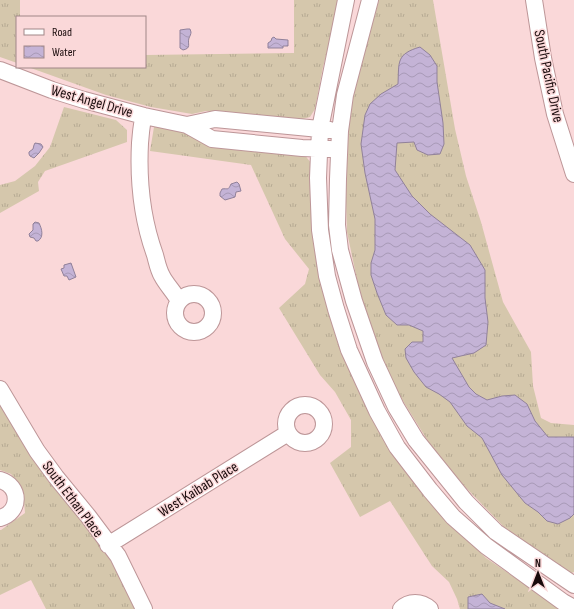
<svg xmlns="http://www.w3.org/2000/svg" width="574" height="609" viewBox="0 0 574 609" font-family="'Sofia Sans Condensed',sans-serif">
	<style>
		.grass { fill: url(#grass-tufts) }
		.water { fill: url(#water-waves); stroke: #91819a }
		.lines { fill: none; stroke-linecap: round; stroke-linejoin: round }
		.minor-casing { stroke: #bd9698; stroke-width: 18 }
		.minor { stroke: #fff; stroke-width: 16 }
		.labels { text-anchor: middle; stroke-width: 3; stroke-linejoin: round; paint-order: stroke }
		.street-label { font-size: 15px; fill: #1a0c0d; stroke: #fad8d9 }
	</style>
	<defs>
		<pattern id="grass-tufts" width="24" height="20" patternUnits="userSpaceOnUse"><rect width="24" height="20" fill="#d5c7ac"/><path d="M3 7l-1-3M5 7V3M7 7l1-3M15 17l-1-3M17 17v-4M19 17l1-3" fill="none" stroke="#b6aa93"/></pattern>
		<pattern id="water-waves" width="16" height="10" patternUnits="userSpaceOnUse"><rect width="16" height="10" fill="#c4b3d6"/><path d="M0 5q4-4 8 0t8 0" fill="none" stroke="#a899b6"/></pattern>
	</defs>
	<rect width="100%" height="100%" fill="#fad8d9"/>
	<path class="grass" d="M0,0H20V17H17V63L0,57Z
		M294,0H341L323,67L315,109L310,117L299,120L206,111L192,114L151,107L106,95L28,67H145V55L294,53Z
		M379,0H433L455,129L466,176L481,222L503,302L531,352L533,386L541,418L551,423L574,425V572L567,575L504,527L441,462L388,377L360,294L347,232L345,173L347,128L356,82Z
		M64,107L116,120L127,130V142L45,171L38,182L39,191L0,213V185L15,181L35,166L50,147Z
		M154,127L175,129L303,153L312,164L327,297L426,497L486,558L561,609H460L457,599L449,582L432,566L390,501L360,517L330,463L351,447V420L335,392L320,375L279,308L305,284L309,269L285,239L251,165L150,151Z
		M0,402L48,481L101,543L127,592L135,609H46L31,580L0,595V530H1L25,513L23,490L11,474L0,470Z"/>
	<path class="water" d="M187,29H190L191,32C191,34 190,36 189,38C187,44 192,48 183,50L180,48V30Z
		M274,37L276,39L288,40V46H283V48H268V43L271,41L272,38Z
		M420,47L430,55L437,66V82L443,123L444,144L440,154L428,155L417,150L414,142L397,143L395,170L412,196L430,214L470,245L485,270V298L488,322L486,345L474,353L452,358L469,387L476,394L487,400L502,396L515,395L527,404L535,421L548,437H574V514L570,518L558,524L547,521L538,512L525,503L502,475L482,438L467,426L450,402L439,394L426,387L414,372L406,358L405,349L412,342H423V331L409,325H397L386,315L377,293L371,275V263L375,250V219L365,173L361,144L365,115L370,104L381,94L398,84C399,62 396,54 420,47Z
		M35,143L41,144L43,147L39,153L34,158L30,156L29,154V152L33,149L34,145Z
		M237,182L239,184L241,191L236,192L235,197L225,200L220,196V193L222,189C228,188 228,191 231,184Z
		M35,222L39,223C42,229 44,237 38,241H36L34,238L30,237L29,234L33,230V224Z
		M71,263L76,277L69,280L67,276H64L61,269L64,268V265Z
		M482,594L490,603L505,609H468V597Z"/>
	<g class="lines">
		<g class="minor-casing">
			<path id="minor" d="M346,0L320,129L318,178L320,230L327,276L336,309L349,350L377,411L397,447L430,490L453,517L486,546L563,602L574,608
				M370,0L345,95L340,131L338,179L337,225L340,250L354,301L375,362L396,407L416,440L466,502L496,532L574,585
				M534,0L543,58L555,114L574,174
				M0,70L52,90L84,100L144,116L187,125L212,139L302,148L330,149
				M144,116C141,125 141,134 140,143C138,181 142,219 155,255C157,262 158,269 162,276C166,284 174,292 179,301
				M187,125L215,119L330,130
				M175 313a19 19 0 1 1 38 0a19 19 0 1 1-38 0Z
				M0,389L37,451L56,477L88,516L118,556L144,609
				M286 424a19 19 0 1 1 38 0a19 19 0 1 1-38 0Z
				M0,480C21,486 21,512 0,518
				M108,545L288,433
				M401,609C409,601 421,601 430,609"/>
		</g>
		<use href="#minor" class="minor"/>
	</g>
	<g class="labels">
		<g class="street-label">
			<text transform="translate(549 76) rotate(78)" y="5">South Pacific Drive</text>
			<text transform="translate(92 101) rotate(16)" y="5">West Angel Drive</text>
			<text transform="translate(198 489) rotate(-32)" y="5">West Kaibab Place</text>
			<text transform="translate(73 499) rotate(53)" y="5">South Ethan Place</text>
		</g>
	</g>
	<rect x="16" y="16" width="130" height="52" fill="#fad8d9" stroke="#a08687"/>
	<rect x="24" y="29" width="20" height="6" fill="#ffffff" stroke="#a08687"/>
	<text x="52" y="36" font-size="12" fill="#1a0c0d">Road</text>
	<rect x="24" y="46" width="20" height="12" fill="url(#water-waves)" stroke="#a08687"/>
	<text x="52" y="56" font-size="12" fill="#1a0c0d">Water</text>
	<g transform="translate(538 573)" stroke="#fad8d9" stroke-width="3" paint-order="stroke">
	<path d="M0-3L7 15L0 10L-7 15Z" fill="#1a0c0d"/>
	<text y="-6" font-size="11" font-weight="bold" text-anchor="middle" fill="#1a0c0d">N</text>
	</g>
</svg>
